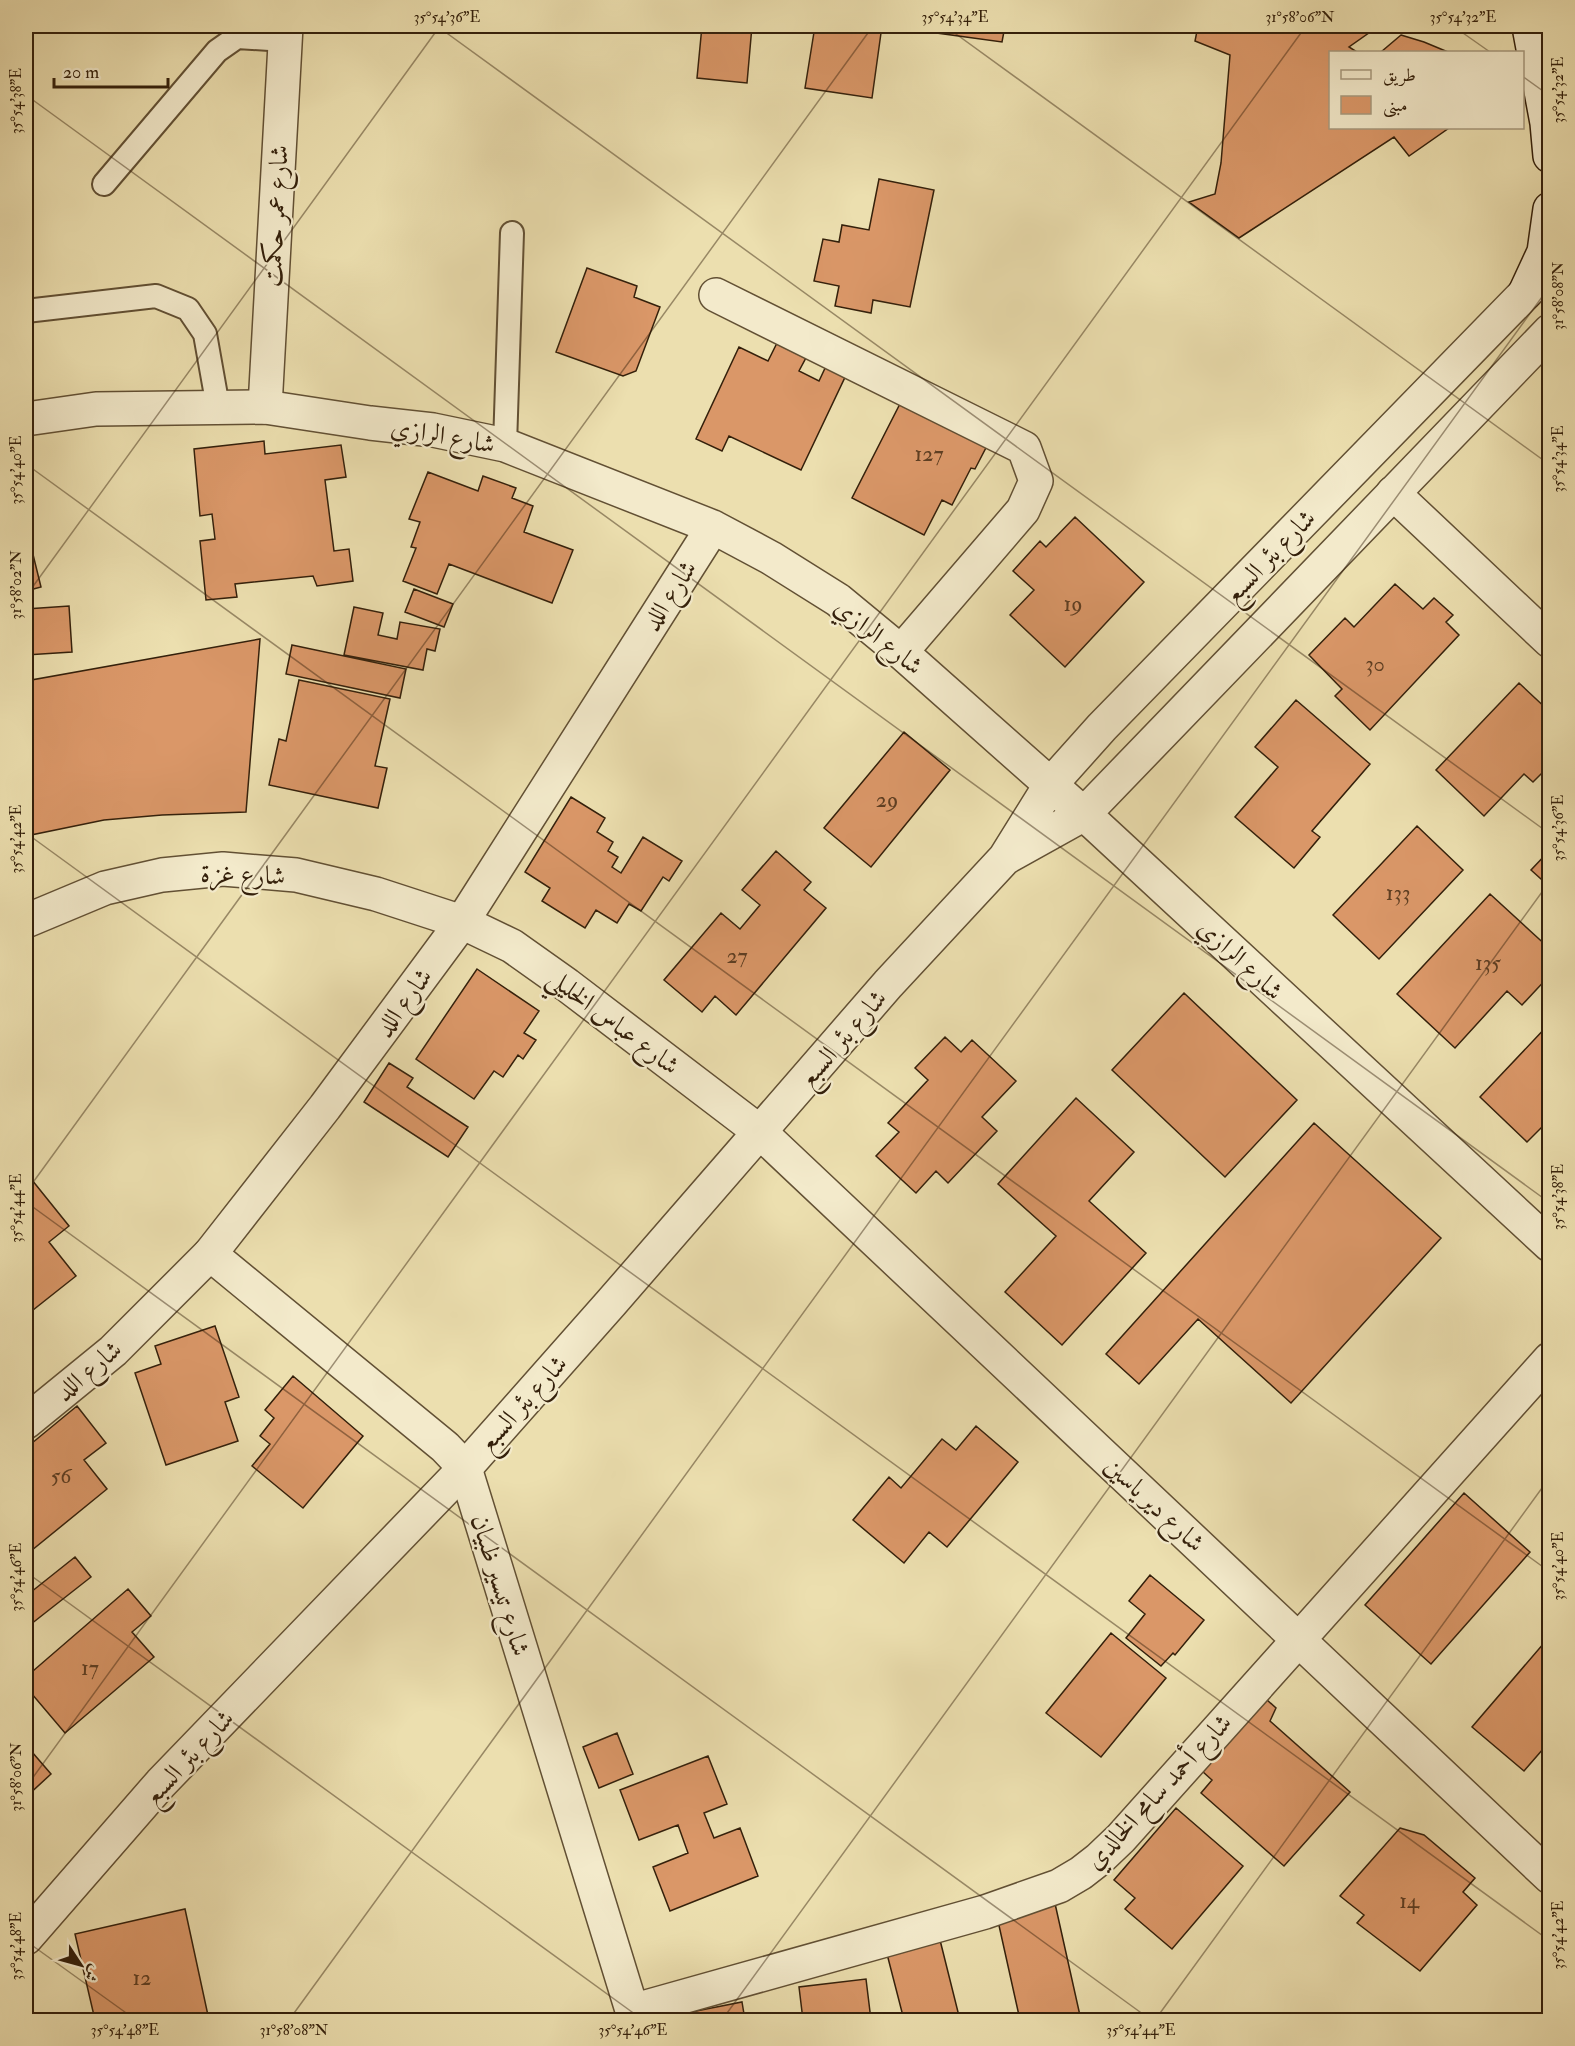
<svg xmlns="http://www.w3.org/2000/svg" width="1575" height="2046" viewBox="0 0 1575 2046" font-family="'IM FELL Double Pica',Amiri,serif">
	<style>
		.building { fill: #da9768; stroke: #34200b; stroke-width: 1.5 }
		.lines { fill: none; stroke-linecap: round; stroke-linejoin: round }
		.service-casing { stroke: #625034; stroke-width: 26 }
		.minor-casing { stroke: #625034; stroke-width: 36 }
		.tertiary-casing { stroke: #625034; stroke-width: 36 }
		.secondary-casing { stroke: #34200b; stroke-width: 36 }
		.service { stroke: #f3eacb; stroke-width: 22 }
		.minor { stroke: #f3eacb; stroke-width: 33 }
		.tertiary { stroke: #f3eacb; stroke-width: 33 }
		.secondary { stroke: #f3eacb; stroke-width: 33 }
		.ticks { fill: none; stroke: #34200b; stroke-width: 1.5; stroke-opacity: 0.45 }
		.labels { text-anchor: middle; stroke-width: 4.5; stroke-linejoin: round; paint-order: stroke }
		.number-label { font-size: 22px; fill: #5e3e22 }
		.street-label { font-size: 26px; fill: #34200b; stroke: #f3eacb }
		.neatline { fill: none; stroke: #34200b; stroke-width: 2 }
		.ticks-label { font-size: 15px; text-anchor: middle; fill: #34200b }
	</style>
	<rect width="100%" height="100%" fill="#ecdfaf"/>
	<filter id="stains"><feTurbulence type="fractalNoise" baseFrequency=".00333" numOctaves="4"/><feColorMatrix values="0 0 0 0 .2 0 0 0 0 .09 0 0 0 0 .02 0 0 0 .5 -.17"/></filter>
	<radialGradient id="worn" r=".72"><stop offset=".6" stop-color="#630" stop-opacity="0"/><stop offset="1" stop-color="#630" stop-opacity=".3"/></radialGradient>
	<path class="building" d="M26,26H29L27,54H26Z
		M702,26H752L747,83L697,78Z
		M815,26L881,33L872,98L805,88Z
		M916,26H1005L1002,42L915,30Z
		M1198,26H1371L1373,30L1349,47L1357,52H1330V128H1449L1409,156L1394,137L1239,238L1189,202L1215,194L1221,163L1230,55L1195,41Z
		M1401,35L1424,42L1448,52H1381Z
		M879,179L934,190L910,307L873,300L871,313L835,306L839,286L814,281L823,239L839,242L842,225L869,230Z
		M587,268L637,286L634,297L660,307L636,371L623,376L556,352Z
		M779,339L808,354L799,371L819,381L827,364L847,373L801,470L729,436L722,451L696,439L739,347L768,361Z
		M905,394L991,438L975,469L971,468L952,505L942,500L924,535L852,498Z
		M264,441L265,454L341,445L346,477L325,480L334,551L349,549L353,581L317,586L313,576L235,584L237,597L206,600L200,541L215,539L212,514L200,516L194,449Z
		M428,472L478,491L483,476L516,488L512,498L533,506L524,532L573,550L552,603L449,564L437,594L403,581L416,548L411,547L420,522L409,519Z
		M1075,517L1144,582L1065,667L1010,615L1034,590L1013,571L1040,541L1046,547Z
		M26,526L41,587L26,591Z
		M1395,584L1423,609L1434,598L1453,615L1446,622L1459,635L1370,730L1335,696L1342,689L1309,655L1345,618L1354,627Z
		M414,589L453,604L444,627L405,612Z
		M69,606L72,652L26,655V609Z
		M354,607L383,613L378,635L397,639L400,622L440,629L435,651L427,649L423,670L344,655Z
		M260,639L246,812L162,815L104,820L26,836V681Z
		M292,645L406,669L400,698L286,674Z
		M299,680L390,699L375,766L387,768L378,808L269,785L279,739L286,741Z
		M1519,683L1550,712V765L1533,782L1524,774L1484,816L1436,770Z
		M1296,700L1370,764L1312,831L1320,837L1294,868L1235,817L1278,767L1255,747Z
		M904,732L950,770L871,867L824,828Z
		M571,797L605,818L597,832L613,842L608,851L618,857L612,867L621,873L643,837L682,861L669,881L663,877L641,911L629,904L617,923L596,910L585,928L542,901L550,888L525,872Z
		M1417,826L1463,870L1379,959L1333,915Z
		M1550,850V887L1531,870Z
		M776,851L811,882L804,890L826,908L736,1015L715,996L702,1012L664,980L721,913L740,929L760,905L742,890Z
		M1490,894L1550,949V975L1522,1005L1507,991L1455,1048L1397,994Z
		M477,969L539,1011L524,1033L536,1040L523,1059L518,1055L503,1077L494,1071L474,1099L416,1059Z
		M1184,993L1297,1100L1225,1177L1112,1070Z
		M1550,1023V1119L1527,1142L1480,1097Z
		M945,1037L961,1052L972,1040L1016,1081L982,1117L997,1131L948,1183L936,1171L916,1193L876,1156L899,1132L888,1123L928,1080L915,1068Z
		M389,1063L413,1078L407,1087L468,1127L448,1157L364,1102Z
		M1076,1098L1134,1152L1089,1201L1146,1253L1062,1345L1005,1292L1056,1236L998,1184Z
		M1314,1123L1441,1238L1291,1403L1198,1319L1139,1384L1106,1354Z
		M32,1180L69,1226L49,1242L76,1276L33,1310L26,1303V1186Z
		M215,1326L239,1397L225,1402L238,1441L166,1465L135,1373L161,1364L155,1346Z
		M293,1376L363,1436L303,1508L252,1466L270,1444L260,1436L274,1418L265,1410Z
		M77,1406L106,1443L84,1460L107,1489L26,1555V1448Z
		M976,1426L1018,1462L947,1547L929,1532L904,1563L853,1520L889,1477L901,1488L942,1439L956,1450Z
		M1464,1493L1530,1552L1431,1664L1365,1605Z
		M75,1557L91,1577L26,1628V1596Z
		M1150,1575L1204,1620L1175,1655L1173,1653L1161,1666L1126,1638L1145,1614L1129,1601Z
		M128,1589L151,1616L132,1632L154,1657L65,1733L26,1687V1677Z
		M1111,1633L1166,1678L1101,1757L1046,1713Z
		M1550,1636V1741L1524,1771L1472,1727Z
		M1256,1690L1276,1708L1270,1721L1350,1792L1284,1866L1201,1793L1212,1780L1192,1762Z
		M617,1733L633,1774L599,1788L583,1747Z
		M26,1745L51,1774L26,1797Z
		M708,1756L727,1804L704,1813L714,1838L740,1828L758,1876L670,1911L653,1867L688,1853L678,1825L639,1840L620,1790Z
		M1176,1808L1243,1866L1172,1949L1125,1909L1135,1898L1114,1880Z
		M1400,1828L1424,1835L1475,1878L1463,1892L1477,1905L1420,1971L1357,1923L1364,1915L1340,1896Z
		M1054,1899L1081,2020H1020L996,1912Z
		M185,1909L209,2020H95L75,1934Z
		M940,1940L960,2020H904L887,1954Z
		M866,1979L871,2020H803L799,1987Z
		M742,2002L745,2020H693L691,2012Z"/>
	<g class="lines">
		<g class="service-casing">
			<path id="service" d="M104,184L217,51L237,37L285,40
				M26,311L156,296L188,309L205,334L218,407
				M505,445L512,233"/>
		</g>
		<g class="minor-casing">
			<path id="minor" d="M716,295L1024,448L1036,481L1023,510L901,652
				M265,407L286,26
				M1393,493L1550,641
				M26,921L105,888L162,875L223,869L296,875L376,894L462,922L512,946L567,985L760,1132L1550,1877
				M210,1254L445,1447L465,1468L635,2020
				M632,2011L985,1912L1059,1886L1081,1873L1099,1859L1121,1838L1550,1359"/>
		</g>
		<g class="tertiary-casing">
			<path id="tertiary" d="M26,419L96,409L265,407L370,423L433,430L505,445L713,527L771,558L838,600L901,652L1095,824L1550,1245
				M1007,857L1084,814L1550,331
				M26,1422L113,1351L210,1254L325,1107L462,922L713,527
				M26,1938L161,1783L465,1468L611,1303L888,984L1005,858L1051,784L1102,727L1546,272"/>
		</g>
		<g class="secondary-casing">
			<path id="secondary" d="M1530,32L1547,123L1550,156
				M1525,293L1544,252L1550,209"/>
		</g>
		<use href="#service" class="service"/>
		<use href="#minor" class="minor"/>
		<use href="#tertiary" class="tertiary"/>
		<use href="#secondary" class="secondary"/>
	</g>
	<path class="ticks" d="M437,26L1550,834M945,26L1550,465M1453,26L1490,52M1522,76L1550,96M26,95L1550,1203M26,464L1550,1572M26,596L440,26M26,833L1550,1941M26,1192L873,26M26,1202L1151,2020M26,1572L643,2020M26,1787L1306,26M26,1941L136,2020M289,2020L1550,286M722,2020L1550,881M1155,2020L1550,1477"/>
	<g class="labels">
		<g class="number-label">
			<text x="929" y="461">127</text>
			<text x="1073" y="611">19</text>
			<text x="1375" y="671">30</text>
			<text x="887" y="807">29</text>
			<text x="1398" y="900">133</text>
			<text x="737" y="963">27</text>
			<text x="1488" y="970">135</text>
			<text x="61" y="1483">56</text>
			<text x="90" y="1675">17</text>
			<text x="1409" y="1908">14</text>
			<text x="142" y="1985">12</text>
		</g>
		<g class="street-label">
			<text transform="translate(275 216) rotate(-87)" y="9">شارع عمر حكمت</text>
			<text transform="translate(443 435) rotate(10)" y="9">شارع الرازي</text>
			<text transform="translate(1269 556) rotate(-46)" y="9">شارع بئر السبع</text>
			<text transform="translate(669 595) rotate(-57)" y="9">شارع اللد</text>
			<text transform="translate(879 636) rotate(39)" y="9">شارع الرازي</text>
			<text transform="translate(243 874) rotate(2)" y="9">شارع غزة</text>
			<text transform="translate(1241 959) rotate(43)" y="9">شارع الرازي</text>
			<text transform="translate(403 1002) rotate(-54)" y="9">شارع اللد</text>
			<text transform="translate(614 1021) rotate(37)" y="9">شارع عباس الخليلي</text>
			<text transform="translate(842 1038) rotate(-49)" y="9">شارع بئر السبع</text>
			<text transform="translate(88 1370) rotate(-40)" y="9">شارع اللد</text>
			<text transform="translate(522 1403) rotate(-48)" y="9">شارع بئر السبع</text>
			<text transform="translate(1155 1504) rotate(43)" y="9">شارع دير ياسين</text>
			<text transform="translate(501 1585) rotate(73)" y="9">شارع تيسير ظبيان</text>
			<text transform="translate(188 1757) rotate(-47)" y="9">شارع بئر السبع</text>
			<text transform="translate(1158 1791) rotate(-47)" y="9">شارع أحمد سامح الخالدي</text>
		</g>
	</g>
	<rect width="1575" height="2046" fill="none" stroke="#ecdfaf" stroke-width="66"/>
	<rect x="1329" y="51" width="195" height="78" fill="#f3eacb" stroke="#a7997e" stroke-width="1.5"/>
	<rect x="1341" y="70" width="30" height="9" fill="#f3eacb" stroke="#a7997e" stroke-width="1.5"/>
	<text x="1383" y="81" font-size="18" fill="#34200b">طريق</text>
	<rect x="1341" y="96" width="30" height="18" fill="#da9768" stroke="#a7997e" stroke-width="1.5"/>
	<text x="1383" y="111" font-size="18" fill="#34200b">مبنى</text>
	<g transform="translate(81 1965) rotate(126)" stroke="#f3eacb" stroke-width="4.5" paint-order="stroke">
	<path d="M0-4.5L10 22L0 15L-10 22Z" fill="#34200b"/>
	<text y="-9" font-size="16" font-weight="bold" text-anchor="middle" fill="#34200b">ش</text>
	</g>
	<path d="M54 78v9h114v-9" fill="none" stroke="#34200b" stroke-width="3"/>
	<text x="63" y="78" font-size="18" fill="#34200b" stroke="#f3eacb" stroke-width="4.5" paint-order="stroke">20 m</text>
	<rect x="33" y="33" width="1509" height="1980" class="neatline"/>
	<g class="ticks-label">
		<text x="447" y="22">35°54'36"E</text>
		<text x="955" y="22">35°54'34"E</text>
		<text x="1300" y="22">31°58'06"N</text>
		<text x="1463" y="22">35°54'32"E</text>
		<text transform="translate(1558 90) rotate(-90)" y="5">35°54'32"E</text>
		<text transform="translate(16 101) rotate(-90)" y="5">35°54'38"E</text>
		<text transform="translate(1558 296) rotate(-90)" y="5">31°58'08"N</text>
		<text transform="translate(1558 459) rotate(-90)" y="5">35°54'34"E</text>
		<text transform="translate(16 470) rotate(-90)" y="5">35°54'40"E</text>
		<text transform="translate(16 585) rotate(-90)" y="5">31°58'02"N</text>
		<text transform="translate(1558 828) rotate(-90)" y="5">35°54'36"E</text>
		<text transform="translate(16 839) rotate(-90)" y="5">35°54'42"E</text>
		<text transform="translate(1558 1197) rotate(-90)" y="5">35°54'38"E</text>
		<text transform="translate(16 1208) rotate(-90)" y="5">35°54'44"E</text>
		<text transform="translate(1558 1566) rotate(-90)" y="5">35°54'40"E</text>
		<text transform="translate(16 1577) rotate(-90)" y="5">35°54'46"E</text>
		<text transform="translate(16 1777) rotate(-90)" y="5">31°58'06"N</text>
		<text transform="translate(1558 1935) rotate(-90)" y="5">35°54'42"E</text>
		<text transform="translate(16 1946) rotate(-90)" y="5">35°54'48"E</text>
		<text x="125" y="2035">35°54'48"E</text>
		<text x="294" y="2035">31°58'08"N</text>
		<text x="633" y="2035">35°54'46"E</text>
		<text x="1141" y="2035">35°54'44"E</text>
	</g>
	<rect width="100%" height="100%" filter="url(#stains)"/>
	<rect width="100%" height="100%" fill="url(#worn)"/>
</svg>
